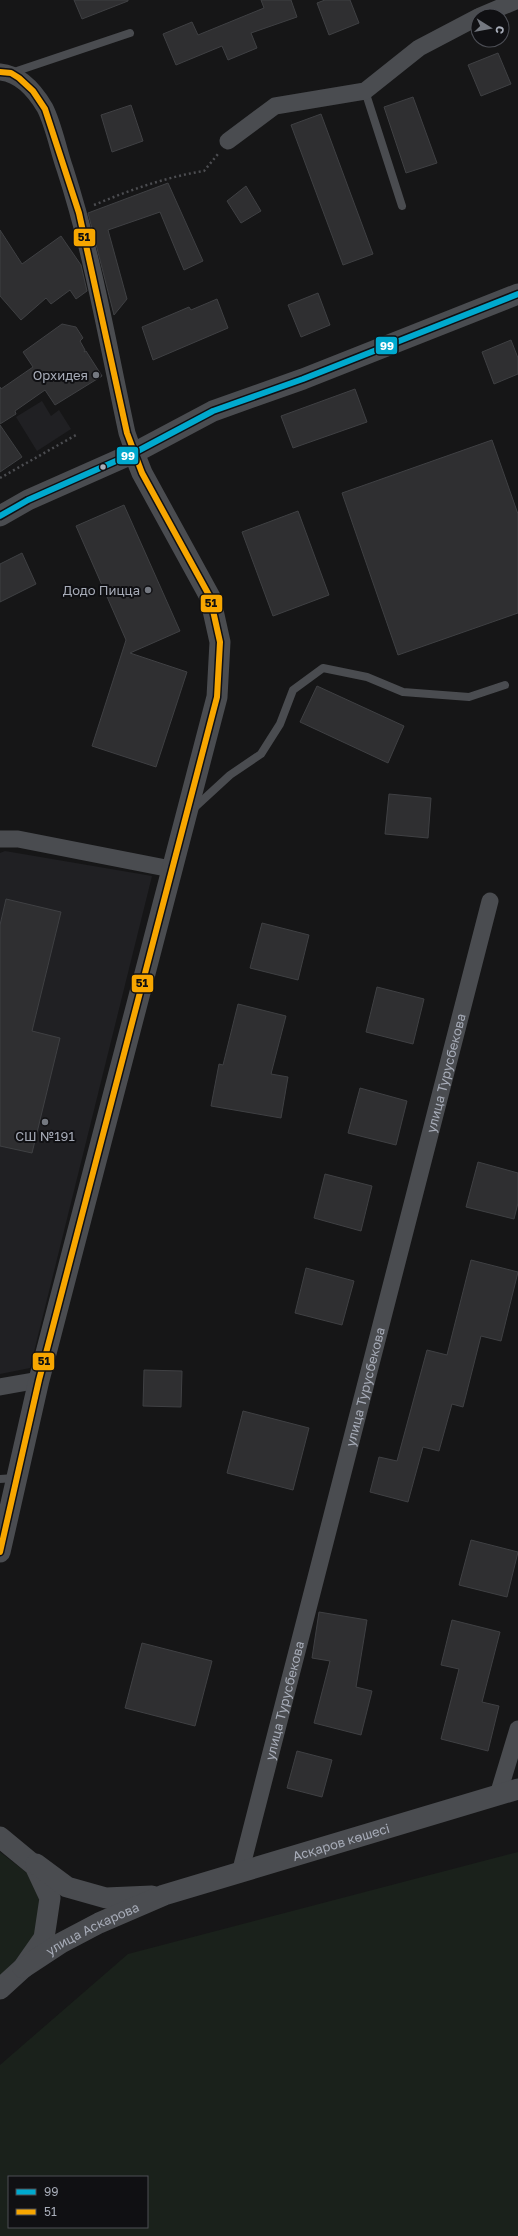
<svg xmlns="http://www.w3.org/2000/svg" width="518" height="2236" viewBox="0 0 518 2236" font-family="'Golos Text',sans-serif">
	<style>
		.built { fill: #202023 }
		.green { fill: #1a211b; fill-rule: evenodd }
		.building { fill: #2f2f31; stroke: #3f4043 }
		.lines { fill: none; stroke-linecap: round; stroke-linejoin: round }
		.path { stroke: #4c4d51; stroke-width: 2.5; stroke-dasharray: 2 3; stroke-linecap: butt }
		.service { stroke: #4a4c50; stroke-width: 8 }
		.minor { stroke: #4a4c50; stroke-width: 17 }
		.tertiary { stroke: #4a4c50; stroke-width: 21 }
		.bus-1-casing { stroke: #101013; stroke-width: 9 }
		.bus-2-casing { stroke: #101013; stroke-width: 9 }
		.bus-1 { stroke: #00a9ce; stroke-width: 6 }
		.bus-2 { stroke: #f7a600; stroke-width: 6 }
		.poi-dot { fill: #747880; stroke: #101013; stroke-width: 1.5 }
		.bus-dot { fill: #a7acb8; stroke: #101013; stroke-width: 1.5 }
		.labels { text-anchor: middle; stroke-width: 4; stroke-linejoin: round; paint-order: stroke }
		.poi-label { font-size: 13px; fill: #a7acb8; stroke: #101013; text-anchor: end }
		.street-label { font-size: 13px; fill: #a7acb8; stroke: #101013 }
		.line-badge { stroke: #101013; stroke-width: 1.5 }
		.badge-label { font-size: 11px; text-anchor: middle; font-weight: bold; fill: #fff }
		.pale-badge-label { font-size: 11px; text-anchor: middle; font-weight: bold; fill: #111 }
	</style>
	<rect width="100%" height="100%" fill="#161617"/>
	<path class="built" d="M42,401L51,416L59,410L71,429L37,451L16,417Z
		M5,851L152,876L30,1368L0,1374V853Z"/>
	<path class="green" d="M0,1852L27,1873L41,1903L36,1935L15,1961L0,1976Z
		M518,1852V2236H0V2065L128,1954ZM9,2177H147V2227H9Z"/>
	<path class="building" d="M74,0H128V1L82,19Z
		M261,0H291L297,17L251,33L257,48L228,60L222,46L176,65L163,34L192,22L198,35L264,8Z
		M325,0H350L359,23L329,35L317,3Z
		M498,53L511,84L481,96L468,65Z
		M413,97L437,163L406,173L384,107Z
		M131,105L143,141L112,152L101,115Z
		M321,114L373,254L343,265L291,125Z
		M168,183L203,261L184,270L160,212L108,230L127,299L114,315L88,213Z
		M246,186L261,211L241,223L227,201Z
		M0,230L22,264L61,236L81,265L87,291L76,299L70,290L51,304L46,298L21,320L0,296Z
		M318,293L330,325L301,337L288,305Z
		M217,299L228,328L153,360L142,327L189,307L191,310Z
		M62,324L76,327L83,338L80,341L85,350L84,352L86,351L102,376L55,405L45,390L15,411L16,414L0,424V387L1,389L33,367L23,352Z
		M511,340L518,358V374L494,384L482,352Z
		M355,389L367,422L293,448L281,416Z
		M0,425L22,457L0,472Z
		M492,440L518,514V613L398,655L342,493Z
		M124,505L180,631L130,653L187,672L156,767L92,746L126,640L76,526Z
		M298,511L329,595L273,616L242,532Z
		M22,553L36,584L0,602V564Z
		M317,686L404,726L388,763L300,722Z
		M389,794L431,798L428,838L385,834Z
		M6,899L61,912L32,1031L60,1038L32,1153L0,1146V925Z
		M262,923L309,935L298,980L250,968Z
		M377,987L424,999L413,1044L366,1032Z
		M238,1004L286,1016L271,1074L288,1077L281,1118L211,1106L219,1064L223,1065Z
		M360,1088L407,1101L396,1145L348,1133Z
		M478,1162L518,1173V1203L514,1219L466,1207Z
		M325,1174L372,1186L361,1231L314,1218Z
		M471,1260L518,1272L501,1341L481,1336L463,1407L452,1404L439,1451L423,1447L408,1502L370,1492L379,1457L397,1461L427,1350L447,1355Z
		M306,1268L354,1281L342,1325L295,1313Z
		M144,1370L182,1371L181,1407L143,1406Z
		M243,1411L309,1428L293,1490L227,1473Z
		M471,1540L518,1552L507,1597L459,1585Z
		M319,1612L367,1620L356,1687L372,1691L361,1735L314,1723L330,1661L312,1658Z
		M452,1620L500,1632L482,1702L499,1706L488,1751L441,1739L459,1669L441,1665Z
		M142,1643L212,1661L195,1726L125,1708Z
		M297,1751L332,1760L322,1797L287,1788Z"/>
	<g class="lines">
		<path class="path" d="M94,205C130,190 166,177 204,171L218,154
			M0,478L76,435"/>
		<path class="service" d="M11,73L130,33
			M365,91L402,206
			M193,809L230,775L261,754L280,724L293,690L323,668L367,677L403,692L469,697L505,685
			M0,1479L15,1478"/>
		<g class="minor">
			<path d="M480,16L518,0"/>
			<path d="M0,72C20,74 35,91 45,108C54,126 58,149 65,169C93,255 108,345 127,433L134,453"/>
			<path d="M228,141L275,106L365,91L419,48L478,17"/>
			<path d="M0,839H18L171,869"/>
			<path d="M0,1387L39,1380"/>
			<path d="M498,1795L518,1729"/>
			<path id="s1" d="M240,1873L490,901"/>
		</g>
		<g class="tertiary">
			<path d="M0,516L28,500L134,453L213,411L303,379L518,294"/>
			<path d="M0,1552L39,1380L217,697L220,642L210,597L142,473L134,453"/>
			<path d="M0,1837L35,1866L50,1898L44,1938L23,1968L0,1989"/>
			<path d="M36,1864L67,1887L106,1898L152,1896"/>
			<path id="s2" d="M23,1968L61,1943L99,1923L164,1895L518,1789"/>
		</g>
		<g class="bus-1-casing">
			<path id="bus-1" d="M0,516L28,500L134,453L213,411L303,379L518,294"/>
		</g>
		<g class="bus-2-casing">
			<path id="bus-2" d="M0,72L11,73L19,78L33,91L45,109L79,213L127,433L142,473L210,597L220,642L217,697L39,1380L0,1552"/>
		</g>
		<use href="#bus-1" class="bus-1"/>
		<use href="#bus-2" class="bus-2"/>
	</g>
	<g class="poi-dot">
		<circle cx="96" cy="375" r="4"/>
		<circle cx="148" cy="590" r="4"/>
		<circle cx="45" cy="1122" r="4"/>
	</g>
	<circle class="bus-dot" cx="103" cy="467" r="3.5"/>
	<g class="labels">
		<g class="poi-label">
			<text x="88" y="380">Орхидея</text>
			<text x="140" y="595">Додо Пицца</text>
			<text x="45" y="1141" text-anchor="middle">СШ №191</text>
		</g>
		<g class="street-label">
			<text dy="5" stroke="none"><textPath href="#s1" startOffset="826">улица Турусбекова</textPath></text>
			<text dy="5" stroke="none"><textPath href="#s1" startOffset="502">улица Турусбекова</textPath></text>
			<text dy="5" stroke="none"><textPath href="#s1" startOffset="178">улица Турусбекова</textPath></text>
			<text dy="5" stroke="none"><textPath href="#s2" startOffset="344">Асқаров көшесі</textPath></text>
			<text dy="5" stroke="none"><textPath href="#s2" startOffset="80">улица Аскарова</textPath></text>
		</g>
	</g>
	<g class="line-badge">
		<rect x="73" y="228" width="23" height="19" rx="4" fill="#f7a600"/>
		<rect x="375" y="336" width="23" height="19" rx="4" fill="#00a9ce"/>
		<rect x="116" y="446" width="23" height="19" rx="4" fill="#00a9ce"/>
		<rect x="200" y="594" width="23" height="19" rx="4" fill="#f7a600"/>
		<rect x="131" y="974" width="23" height="19" rx="4" fill="#f7a600"/>
		<rect x="32" y="1352" width="23" height="19" rx="4" fill="#f7a600"/>
	</g>
	<g class="badge-label">
		<text x="387" y="350">99</text>
		<text x="128" y="460">99</text>
	</g>
	<g class="pale-badge-label">
		<text x="84" y="241">51</text>
		<text x="211" y="607">51</text>
		<text x="142" y="987">51</text>
		<text x="44" y="1365">51</text>
	</g>
	<rect x="8" y="2176" width="140" height="52" fill="#101013" stroke="#4c4e55"/>
	<rect x="16" y="2189" width="20" height="6" fill="#00a9ce" stroke="#4c4e55"/>
	<text x="44" y="2196" font-size="12" fill="#a7acb8">99</text>
	<rect x="16" y="2209" width="20" height="6" fill="#f7a600" stroke="#4c4e55"/>
	<text x="44" y="2216" font-size="12" fill="#a7acb8">51</text>
	<g transform="translate(490 28) rotate(101)"><circle r="19" fill="#101013" stroke="#4c4e55"/>
	<path d="M0-3L7 15L0 10L-7 15Z" fill="#747880"/>
	<text y="-6" font-size="11" font-weight="bold" text-anchor="middle" fill="#a7acb8">С</text>
	</g>
</svg>
